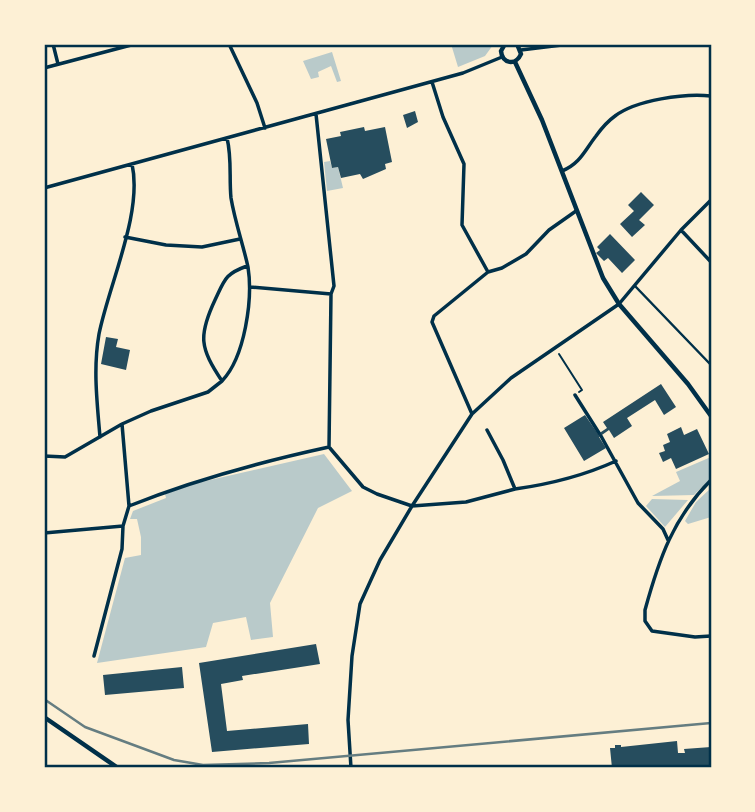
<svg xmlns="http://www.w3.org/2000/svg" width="755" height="812" viewBox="0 0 755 812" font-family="'PT Sans',sans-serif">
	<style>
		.green { fill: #b9caca }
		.building { fill: #264d5e }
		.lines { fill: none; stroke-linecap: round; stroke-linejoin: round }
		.path { stroke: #003049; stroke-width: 2 }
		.pedestrian { stroke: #003049; stroke-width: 2.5 }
		.minor { stroke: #003049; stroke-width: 3.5 }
		.tertiary { stroke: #003049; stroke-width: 4.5 }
		.secondary { stroke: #003049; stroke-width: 4.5 }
		.rail { stroke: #657d81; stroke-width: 2.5 }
		.neatline { fill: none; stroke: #003049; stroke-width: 2.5 }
	</style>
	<rect width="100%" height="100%" fill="#fdf0d5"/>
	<path class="green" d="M451,44H493V45L485,56L458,67Z
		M332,52L341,81L337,82L331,66L318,72L319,77L311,79L303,61Z
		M330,161L332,168L338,167L343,188L327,191L324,162Z
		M324,454L352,491L318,508L270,603L273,637L251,640L246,617L213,623L206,647L97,663L125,558L141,555V537L137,519H130L133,511L166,498L165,494L197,483Z
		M711,457V478L694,495L652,496L680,481L676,472Z
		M711,488V517L688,524L685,521L696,502Z
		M652,499L688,500L665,527L646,506Z"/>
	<path class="building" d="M415,111L418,122L407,128L403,115Z
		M364,127L365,131L385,127L392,162L385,164L386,169L363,179L360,174L341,178L338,167L332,168L326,139L341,136L340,132Z
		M641,192L654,205L639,220L645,225L632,237L620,224L634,211L628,205Z
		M610,234L635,260L622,273L608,258L604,261L596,253L600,250L597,247Z
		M106,337L118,339L116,347L130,350L126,370L101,364Z
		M661,384L676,407L664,415L655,400L627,418L632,426L614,438L609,430L599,437L606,448L584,461L564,428L585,415L598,434L607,428L603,422Z
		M681,427L684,435L697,429L709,454L676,469L671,458L663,462L659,453L665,451L663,445L670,442L667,434Z
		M316,644L320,664L242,676L243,680L221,684L227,731L308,724L309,744L212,752L199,663Z
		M182,667L184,688L105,695L103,675Z
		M677,741L678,753H685L684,749L711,747V768H612L610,748H615V745H621V747Z"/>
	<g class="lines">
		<path class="path" d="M559,354L582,390L579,392"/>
		<path class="pedestrian" d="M635,286L711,365"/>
		<path class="minor" d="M53,44L58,64
			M229,44L257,103L265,128
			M521,50L570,44
			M44,68L135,44
			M432,82L443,117L464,164L462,225L488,272
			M316,114L334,286L331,294L329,447L363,487L377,494L412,506L466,502L515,489
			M227,138C232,158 229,178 231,198C235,222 243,244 248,267C253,299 245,357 222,381C200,348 198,336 215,300C225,279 225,274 247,266
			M562,171C580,164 585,150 596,136C601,129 608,121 615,116C636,100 685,93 711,96
			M44,188L463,73L502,57
			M681,230L711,262
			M125,237L166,245L202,247L240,239
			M250,287L331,294
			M575,395L599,433
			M472,414L432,322L434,316L488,272L502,268L526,254L549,230L576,211
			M122,424L129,506
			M487,430L503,460L515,489C551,484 583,476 616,461
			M601,436L638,503L663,529L668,540
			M100,437C97,402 93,368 99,334C109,284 143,213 132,164
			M44,456L65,457L122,424L151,411L208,392L222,381
			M711,480C673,518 659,559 645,610V621L652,631L695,637L711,636
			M44,533L123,526L129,506C194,480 260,462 329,447
			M94,656L122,549L123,526
			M351,768L348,720L352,656L360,604L380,560L412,506L472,414L511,378L619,304L681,230L711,200"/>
		<path class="tertiary" d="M44,717L118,768"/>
		<path class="secondary" d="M505,44L501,51C502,64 516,66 521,54L517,44
			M515,62L542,120L603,278L619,304L688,384L711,416"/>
		<path class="rail" d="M44,699L85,727L174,760L203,765L269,763L711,723"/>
	</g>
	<rect width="755" height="812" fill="none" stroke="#fdf0d5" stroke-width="91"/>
	<rect x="46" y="46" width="664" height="720" class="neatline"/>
</svg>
